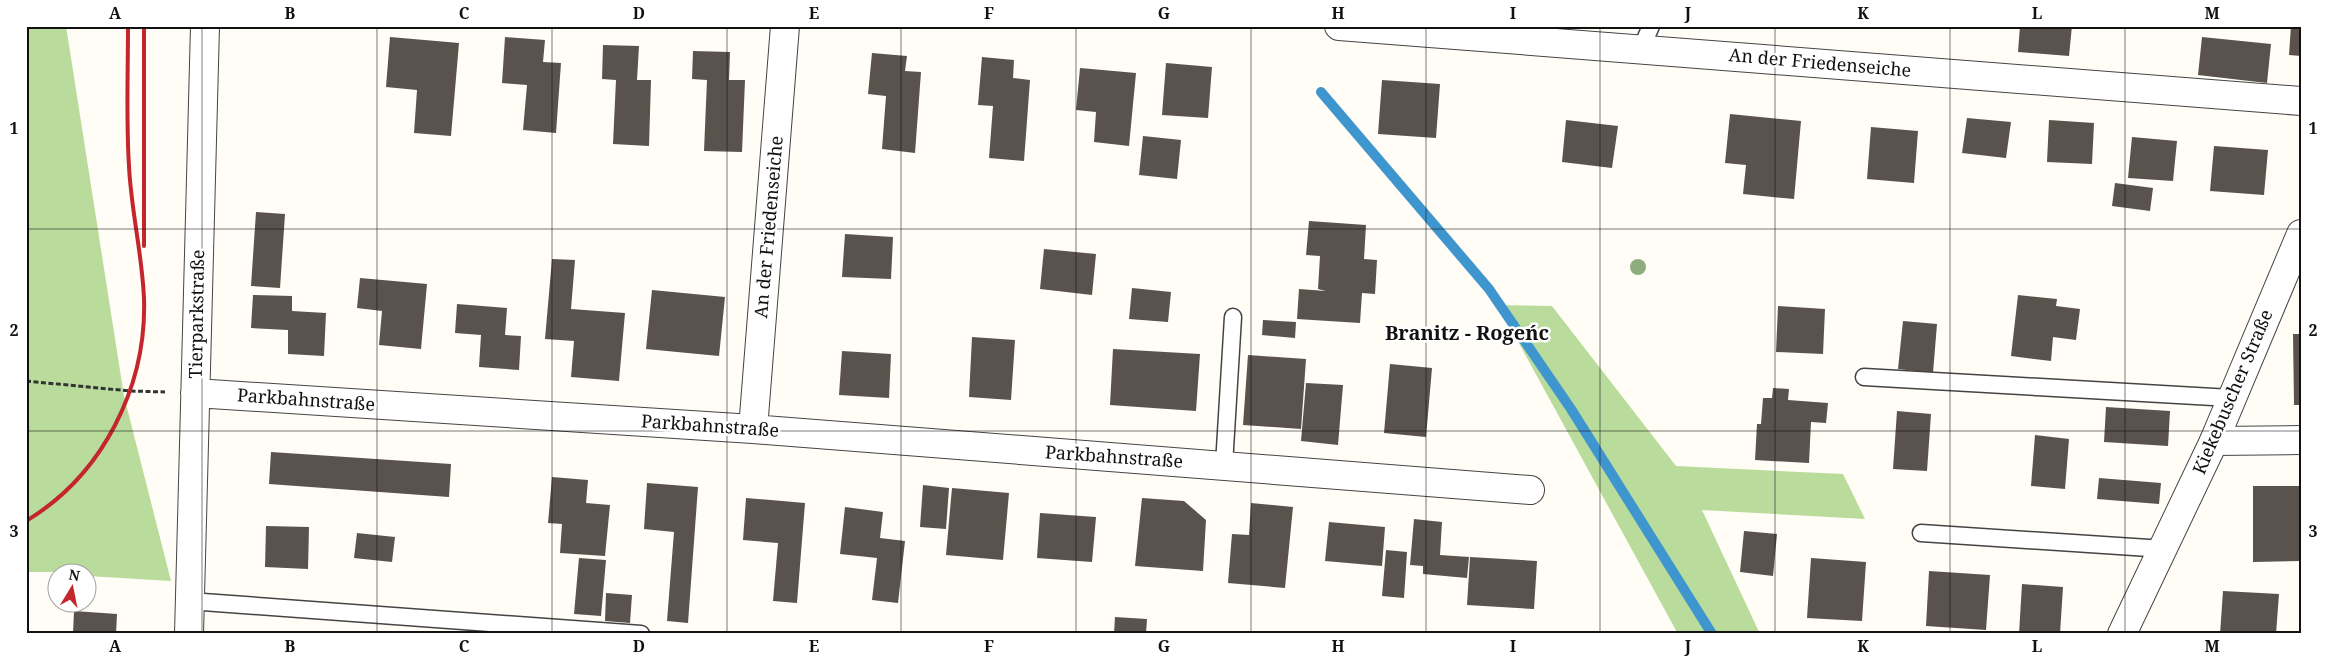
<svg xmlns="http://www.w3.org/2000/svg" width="2327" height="660" viewBox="0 0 2327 660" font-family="'Noto Serif',serif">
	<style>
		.forest { fill: #b9dc9c }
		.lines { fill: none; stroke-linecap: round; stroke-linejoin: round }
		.stream { stroke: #3f96cf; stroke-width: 10 }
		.building { fill: #5a524d }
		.service-casing { stroke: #444; stroke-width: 19 }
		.minor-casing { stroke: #444; stroke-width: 30 }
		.tertiary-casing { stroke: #444; stroke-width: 30 }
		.path { stroke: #333; stroke-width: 3; stroke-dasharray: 5 2.5; stroke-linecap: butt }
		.service { stroke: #fff; stroke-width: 16 }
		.minor { stroke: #fff; stroke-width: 28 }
		.tertiary { stroke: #fff; stroke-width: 28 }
		.rail { stroke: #c4262e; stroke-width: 4 }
		.tree { fill: #8dad7f }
		.grid { fill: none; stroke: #111; stroke-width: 1; stroke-opacity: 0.55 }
		.labels { text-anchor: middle; stroke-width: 5; stroke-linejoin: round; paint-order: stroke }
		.street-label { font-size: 18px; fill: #111; stroke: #fff }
		.quarter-label { font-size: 20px; font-weight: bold; fill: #111; stroke: #fff }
		.neatline { fill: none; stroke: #111; stroke-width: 2 }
		.grid-label { font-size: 16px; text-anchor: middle; font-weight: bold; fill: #111 }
	</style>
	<rect width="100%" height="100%" fill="#fffdf5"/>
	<path class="forest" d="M26,26H66L124,396L171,581L88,576V572H26Z
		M1498,305L1552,306L1676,466L1843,474L1865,519L1702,510L1760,634H1678Z"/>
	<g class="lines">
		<path class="stream" d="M1321,92L1489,289L1571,409L1712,634"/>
	</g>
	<path class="building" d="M2020,26H2072L2069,56L2018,52Z
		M2291,26H2301V56L2289,55Z
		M390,37L459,43L451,136L414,133L417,90L386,87Z
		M505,37L545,40L543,62L561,63L556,133L523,130L527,85L502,83Z
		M2202,37L2271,44L2267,83L2198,75Z
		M603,45L639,46L637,80H651L649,146L613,144L616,80L602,79Z
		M693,51L730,52L729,80H745L742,152L704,151L707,80L692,79Z
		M872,53L907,56L905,71L921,72L915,153L882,149L886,96L868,94Z
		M982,57L1014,60L1013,78L1030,80L1024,161L989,158L993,106L978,105Z
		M1166,63L1212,67L1208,118L1162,115Z
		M1080,68L1136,73L1129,146L1094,142L1096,112L1076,110Z
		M1382,80L1440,84L1436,138L1378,134Z
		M1730,114L1801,121L1794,199L1743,194L1746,165L1725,163Z
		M1967,118L2011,122L2006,158L1962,153Z
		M1566,120L1618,126L1612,168L1562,162Z
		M2049,120L2094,123L2092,164L2047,162Z
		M1871,127L1918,131L1914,183L1867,179Z
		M1143,136L1181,140L1177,179L1139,175Z
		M2132,137L2177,141L2173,181L2128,178Z
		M2214,146L2268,150L2264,195L2210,191Z
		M2115,183L2153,188L2150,211L2112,206Z
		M256,212L285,214L280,288L251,286Z
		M1309,221L1366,225L1364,259L1377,260L1375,294L1362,293L1360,323L1297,319L1299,289L1326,291L1318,289L1320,256L1306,255Z
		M845,234L893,237L891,279L842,277Z
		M1044,249L1096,254L1092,295L1040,289Z
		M552,259L575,260L571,309L625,313L619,381L571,377L574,341L545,339Z
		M360,278L427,284L421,349L379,345L382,311L357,308Z
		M1132,288L1171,292L1168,322L1129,319Z
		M652,290L725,297L719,356L646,349Z
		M253,295L292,296V311L326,313L324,356L288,354V330L251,328Z
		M2018,295L2057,299L2056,306L2080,309L2076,340L2053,337L2051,361L2011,356Z
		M457,304L507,308L505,335L521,336L519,370L479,367L481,335L455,333Z
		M1778,306L1825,309L1823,354L1776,352Z
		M1263,320L1296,322L1295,338L1262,335Z
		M1903,321L1937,324L1933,373L1898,369Z
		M2293,334H2301V405H2294Z
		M972,337L1015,340L1011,400L969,397Z
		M1113,349L1200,354L1196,411L1110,405Z
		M842,351L891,354L889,398L839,395Z
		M1248,355L1306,359L1301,429L1243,425Z
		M1390,364L1432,368L1426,437L1384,433Z
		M1306,383L1343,385L1338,445L1301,441Z
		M1773,388L1789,389L1788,400L1828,403L1826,423L1811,422L1809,463L1755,460L1757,424H1761L1763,398H1772Z
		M2106,407L2170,411L2168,446L2104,442Z
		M1897,411L1931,414L1927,471L1893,469Z
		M2035,435L2069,439L2065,489L2031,486Z
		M271,452L451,464L449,497L269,484Z
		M552,477L588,480L586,503L610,505L605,556L560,553L562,524L548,523Z
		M2099,478L2161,483L2159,504L2097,499Z
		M647,483L698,487L688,623L667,621L674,532L644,529Z
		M923,485L949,488L946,529L920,527Z
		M2253,486H2301V561L2253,562Z
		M952,488L1009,493L1003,560L946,555Z
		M746,498L805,503L797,603L773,601L778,543L743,540Z
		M1142,498L1184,501L1206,520L1203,571L1135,566Z
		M1251,503L1293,507L1285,588L1228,583L1232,534L1249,535Z
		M845,507L883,512L880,538L905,541L898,603L872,600L877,558L840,554Z
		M1040,513L1096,517L1092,562L1037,558Z
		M1414,519L1442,522L1440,555L1469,557L1467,578L1423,574V566L1410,565Z
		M1329,522L1385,527L1382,566L1325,561Z
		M266,526L309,527L308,569L265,567Z
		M1744,531L1777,534L1773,576L1740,572Z
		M357,533L395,537L392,562L354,558Z
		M1386,550L1407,552L1404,598L1382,596Z
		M1470,557L1537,561L1534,609L1467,605Z
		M579,558L606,560L601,616L574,614Z
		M1811,558L1866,562L1862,621L1807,618Z
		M1929,571L1990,575L1986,630L1926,626Z
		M2022,584L2063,587L2060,634H2019Z
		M2223,591L2279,594L2276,634H2220Z
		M606,593L632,595L630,623L605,621Z
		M74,611L117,614L116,634H73Z
		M1115,617L1147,619L1146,634H1114Z"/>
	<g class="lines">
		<g class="service-casing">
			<path id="service" d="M1641,49L1651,26
				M1864,377L2231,398
				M1224,465L1233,317
				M1921,533L2164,549
				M189,601L641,634"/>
		</g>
		<g class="minor-casing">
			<path id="minor" d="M1339,26L2301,101
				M195,393L753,429L1530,490
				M753,429L785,26
				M2214,441L2301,440
				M189,634L205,26"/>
		</g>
		<g class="tertiary-casing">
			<path id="tertiary" d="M2122,634L2214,441L2301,234"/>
		</g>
		<path class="path" d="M26,381L130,391L165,392"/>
		<use href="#service" class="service"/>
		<use href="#minor" class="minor"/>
		<use href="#tertiary" class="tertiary"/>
		<path class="rail" d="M144,246V26
			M26,521C103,475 147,386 144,298C142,253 131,210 129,166C126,120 128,73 128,26"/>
	</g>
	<circle class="tree" cx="1638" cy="267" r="8"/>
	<path class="grid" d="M202,26V634M377,26V634M552,26V634M727,26V634M901,26V634M1076,26V634M1251,26V634M1426,26V634M1600,26V634M1775,26V634M1950,26V634M2125,26V634M26,229H2301M26,431H2301"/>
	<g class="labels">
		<g class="street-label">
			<text transform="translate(1820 63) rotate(5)" y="6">An der Friedenseiche</text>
			<text transform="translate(769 227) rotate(-85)" y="6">An der Friedenseiche</text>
			<text transform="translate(197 314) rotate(-89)" y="6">Tierparkstraße</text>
			<text transform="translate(2233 392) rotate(-67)" y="6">Kiekebuscher Straße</text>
			<text transform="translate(306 400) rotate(4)" y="6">Parkbahnstraße</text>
			<text transform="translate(710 426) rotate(4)" y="6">Parkbahnstraße</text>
			<text transform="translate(1114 457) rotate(4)" y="6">Parkbahnstraße</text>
		</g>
		<g class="quarter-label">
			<text x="1467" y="340">Branitz - Rogeńc</text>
		</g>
	</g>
	<rect width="2327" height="660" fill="none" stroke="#ffffff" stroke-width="55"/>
	<g transform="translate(72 588) rotate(10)"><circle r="24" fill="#ffffff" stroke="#a0a0a0"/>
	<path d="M0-4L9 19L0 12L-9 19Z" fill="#c4262e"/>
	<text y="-8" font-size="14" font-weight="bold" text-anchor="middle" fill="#111111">N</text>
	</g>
	<rect x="28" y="28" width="2272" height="604" class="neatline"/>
	<g class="grid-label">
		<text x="115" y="19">A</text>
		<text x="290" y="19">B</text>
		<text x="464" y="19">C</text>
		<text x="639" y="19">D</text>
		<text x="814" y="19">E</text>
		<text x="989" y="19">F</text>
		<text x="1164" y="19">G</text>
		<text x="1338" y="19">H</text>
		<text x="1513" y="19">I</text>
		<text x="1688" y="19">J</text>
		<text x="1863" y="19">K</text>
		<text x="2037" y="19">L</text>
		<text x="2212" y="19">M</text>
		<text x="14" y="134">1</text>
		<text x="2313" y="134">1</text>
		<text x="14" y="336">2</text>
		<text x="2313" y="336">2</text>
		<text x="14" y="537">3</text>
		<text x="2313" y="537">3</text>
		<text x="115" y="652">A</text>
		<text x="290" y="652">B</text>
		<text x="464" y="652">C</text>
		<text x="639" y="652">D</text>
		<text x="814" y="652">E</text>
		<text x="989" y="652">F</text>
		<text x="1164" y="652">G</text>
		<text x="1338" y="652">H</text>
		<text x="1513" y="652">I</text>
		<text x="1688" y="652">J</text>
		<text x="1863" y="652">K</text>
		<text x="2037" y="652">L</text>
		<text x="2212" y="652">M</text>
	</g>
</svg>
